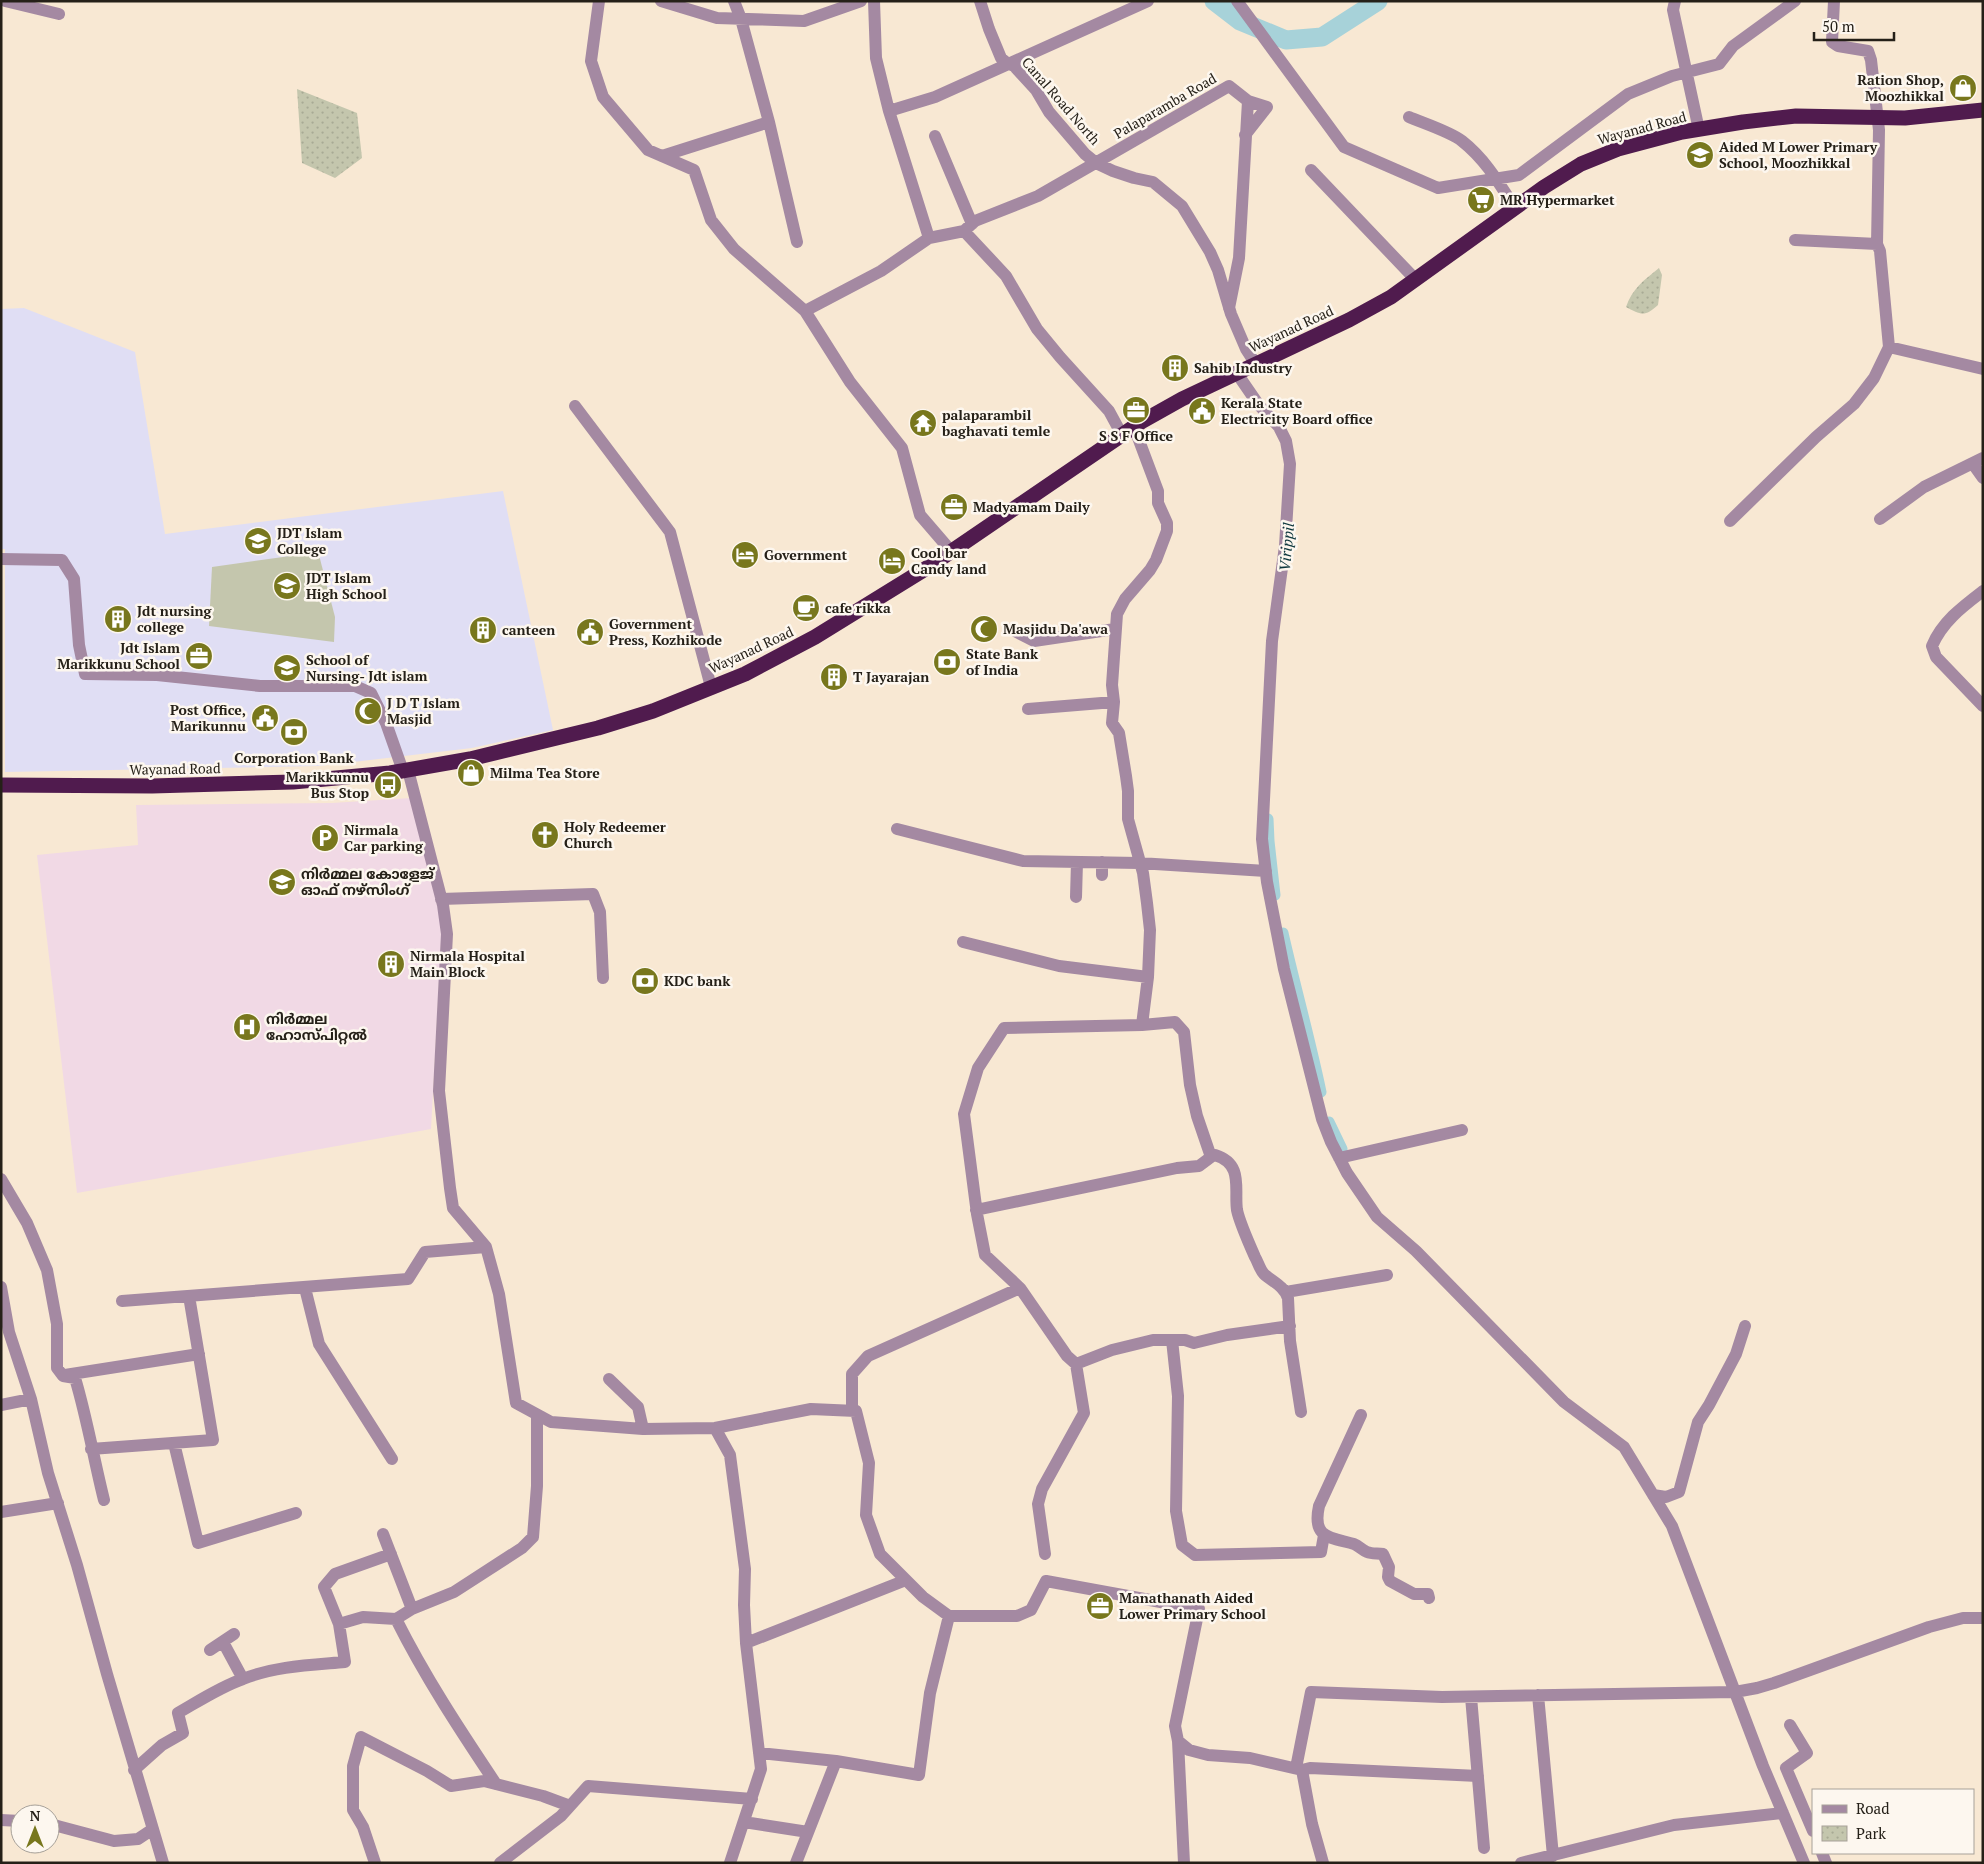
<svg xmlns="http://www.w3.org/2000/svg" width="1984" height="1864" viewBox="0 0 1984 1864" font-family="'PT Serif','Noto Sans Malayalam',serif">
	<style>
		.education { fill: #e0def4 }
		.medical { fill: #f1d9e5 }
		.grass { fill: #c4c6ad }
		.park { fill: url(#park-dots) }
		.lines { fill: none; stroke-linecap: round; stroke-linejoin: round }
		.canal { stroke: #a7d2d9; stroke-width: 11 }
		.river { stroke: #a7d2d9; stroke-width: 19 }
		.minor { stroke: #a489a2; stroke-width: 12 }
		.highway { stroke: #501b4e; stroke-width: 15 }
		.labels { text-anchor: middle; stroke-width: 5; stroke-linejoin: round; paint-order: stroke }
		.poi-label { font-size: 14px; font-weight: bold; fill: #252018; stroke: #fdf7ef; text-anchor: start }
		.street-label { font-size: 14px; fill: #252018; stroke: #fdf7ef }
		.water-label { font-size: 15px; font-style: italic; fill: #0d373d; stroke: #fdf7ef }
	</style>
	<defs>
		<pattern id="park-dots" width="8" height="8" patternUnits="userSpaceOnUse" patternTransform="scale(1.25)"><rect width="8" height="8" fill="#c4c6ad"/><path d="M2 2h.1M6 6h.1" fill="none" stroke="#a8aa94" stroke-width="1.8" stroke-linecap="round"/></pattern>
	</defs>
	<rect width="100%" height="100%" fill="#f8e8d3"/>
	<path class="education" d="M24,308L135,352L165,534L503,491L553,730L472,748L319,766L5,772V549H1V309Z"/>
	<path class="medical" d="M411,798L442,925L431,1129L77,1193L37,855L138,845L136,805L332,803Z"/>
	<path class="grass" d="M312,553L319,555L335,617L334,642L209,626L212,567Z"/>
	<path class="park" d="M297,89L357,113L362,158L335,178L302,163Z
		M1659,268L1662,275L1658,305C1645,317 1641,315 1626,307C1632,289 1644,280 1659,268Z"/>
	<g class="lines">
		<path class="canal" d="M1268,819L1269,841L1275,895
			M1283,933C1295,986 1310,1039 1321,1092
			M1329,1122L1342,1149"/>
		<path class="river" d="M1214,1L1240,21L1286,40L1322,37L1378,1"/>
		<path class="minor" d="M5,1L59,14
			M599,1L591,61L603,97L648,150L694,170L711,220L734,249L805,311L850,382L902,448L920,515L951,551
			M661,1L717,18L804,21L861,1
			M734,1L741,19L769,122L797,242
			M874,1L876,58L889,111L929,238
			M980,1L989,29L1001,58L1007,63L1014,66L1036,90L1049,112L1085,154L1096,163L1113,171L1134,178L1153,182L1182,206L1210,252L1218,270L1231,314L1246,349L1255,363
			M1237,1L1344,147L1438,188L1519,175L1628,94L1672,76L1719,64L1733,46L1795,1
			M1675,1L1673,10L1699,130
			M889,111L935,97L1148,1
			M1409,117C1423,123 1451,132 1462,141C1485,159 1499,183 1515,208
			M1245,135L1267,107L1248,101
			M935,136L972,224
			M662,156L769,122
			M1311,170L1416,280
			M964,231L975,221L1038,196L1229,86L1248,101L1239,258L1229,308
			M964,231L1006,276L1037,329L1060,357L1109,411L1122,435
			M1795,240L1877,244
			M805,311L881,271L929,238L964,231
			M1889,347L1983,369
			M1236,372L1258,404L1279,427L1286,441L1290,464L1285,546L1272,641L1262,839L1267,882L1284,969L1322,1119L1331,1142L1347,1173L1377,1217L1416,1251L1564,1402L1624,1447L1672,1526L1763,1766L1804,1863
			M575,406L670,532L711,687
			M1973,464L1983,478
			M1880,519L1924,487L1983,458
			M1730,521L1816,437L1854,404L1874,378L1889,347L1880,251L1877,244L1879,130L1871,60L1868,51L1838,46L1832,42L1834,1
			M1,559L62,560L74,579L79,645L85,674L157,675L260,686H355L371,693L386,723L403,771
			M1983,591C1962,607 1942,622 1932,646L1936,657L1983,706
			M1011,629L1034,641L1115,629
			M1028,709L1114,702
			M408,770L443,905L447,934L439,1091L450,1188L453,1208L486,1247L499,1294L516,1403L551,1422L643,1429L715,1428L811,1409L856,1411L869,1463L866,1515L880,1554L923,1597L949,1616H1017L1031,1610L1046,1581L1199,1609L1175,1726L1178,1741L1189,1750L1208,1755L1250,1758L1302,1770L1312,1824L1323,1863
			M897,829L1023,861L1139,863L1266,871
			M1102,862V875
			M1076,897L1077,862
			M441,899L593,894L600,912L603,978
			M963,942L1059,966L1148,977
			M1211,1157L1215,1155C1244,1164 1234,1189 1237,1210C1239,1220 1251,1248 1255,1257C1258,1262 1260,1270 1264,1274C1273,1282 1284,1286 1288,1298L1290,1341L1301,1412
			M1339,1158L1462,1130
			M1,1179L27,1223L47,1270L57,1324V1368L63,1376L75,1378C87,1418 94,1460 104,1500
			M976,1210L1177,1168L1199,1166L1211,1157L1197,1116L1190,1085L1184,1032L1175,1022L1142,1025L1148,977L1150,930L1147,903L1143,873L1128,819V791L1126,776L1119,733L1112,723L1114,702L1112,685L1117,614L1125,599L1150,570L1156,560L1167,531V523L1158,503V491L1134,427
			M1,1287L9,1332L31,1399L48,1473L77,1565L107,1674L163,1863
			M305,1288L319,1344L392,1459
			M1286,1292L1387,1275
			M122,1301L408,1279L425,1252L486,1247
			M1172,1340L1178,1396L1176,1511L1182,1545L1195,1555L1321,1552L1324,1535
			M1076,1364L1112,1350L1153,1340H1185L1194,1343L1227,1335L1290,1326
			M65,1375L199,1354
			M609,1379L638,1407L643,1429
			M1,1405L31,1399
			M852,1411V1374L868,1356L1020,1288
			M1361,1415L1319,1506C1312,1538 1329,1537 1354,1544C1359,1546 1362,1550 1367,1552C1372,1554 1378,1553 1383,1554L1389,1567L1388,1577L1390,1581L1414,1594H1428L1429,1598
			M715,1428L730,1455L745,1569L744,1605L746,1643L761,1769L730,1863
			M174,1443L198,1543L296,1513
			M91,1449L213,1440L189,1296
			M1653,1495L1666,1497L1679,1492L1698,1422L1709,1405L1736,1354L1745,1326
			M1,1512L58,1503
			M383,1534L412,1609
			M1045,1554L1038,1504L1042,1489L1084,1413L1076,1364L1067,1356L1020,1288L985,1255L977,1214L964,1114L978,1068L1004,1028L1142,1025
			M339,1624L363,1617L396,1619
			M223,1642L243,1679
			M746,1643L906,1580
			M210,1650L234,1634
			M1538,1695L1553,1856
			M1471,1697L1484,1848
			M1790,1725L1807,1753L1786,1768L1813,1831
			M1178,1741L1184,1863
			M759,1753L836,1761
			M1296,1768L1311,1692L1442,1697L1735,1692L1757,1688L1774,1683L1929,1627L1963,1618H1983
			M134,1770L162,1745L183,1733L178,1713C199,1701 220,1687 243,1679C275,1666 311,1665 345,1662L339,1624L324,1587L335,1574L391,1554
			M1302,1770L1310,1768L1478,1776
			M496,1784C460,1730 425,1677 396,1619L412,1609L454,1592L522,1548L533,1537L537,1486V1415
			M1,1820L20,1821
			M744,1822L808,1832
			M50,1824L114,1841L138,1839L153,1829
			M1822,1853L1826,1863
			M375,1863L363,1827L353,1810V1766L361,1737L427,1771L451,1786L484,1781L543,1796L570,1806
			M500,1863L561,1816L588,1786L752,1799
			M796,1863L836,1761L919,1775L930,1693L949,1616
			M1521,1863L1674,1825L1783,1813"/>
		<path class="highway" d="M1,785L152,786L293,782L390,773L470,759L598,728L653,711L745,674L815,637L930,566L1141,422L1182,399L1349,320L1391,297L1544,187L1581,164L1618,149L1682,132L1743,122L1796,116L1905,118L1983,110"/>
	</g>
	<defs>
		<g id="shop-disc" transform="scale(1.4375)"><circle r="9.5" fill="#78771d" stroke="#fdf7ef"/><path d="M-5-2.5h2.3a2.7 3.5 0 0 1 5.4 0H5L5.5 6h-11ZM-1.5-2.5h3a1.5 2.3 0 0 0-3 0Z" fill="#fff"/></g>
		<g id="school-disc" transform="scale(1.4375)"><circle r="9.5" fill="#78771d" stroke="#fdf7ef"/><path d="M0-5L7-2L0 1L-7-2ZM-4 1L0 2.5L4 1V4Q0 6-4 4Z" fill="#fff"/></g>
		<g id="supermarket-disc" transform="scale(1.4375)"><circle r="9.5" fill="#78771d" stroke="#fdf7ef"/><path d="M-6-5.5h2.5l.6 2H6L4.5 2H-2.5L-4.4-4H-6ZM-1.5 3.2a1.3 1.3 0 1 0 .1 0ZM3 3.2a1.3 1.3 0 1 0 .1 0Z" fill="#fff"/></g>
		<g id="building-disc" transform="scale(1.4375)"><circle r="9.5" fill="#78771d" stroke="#fdf7ef"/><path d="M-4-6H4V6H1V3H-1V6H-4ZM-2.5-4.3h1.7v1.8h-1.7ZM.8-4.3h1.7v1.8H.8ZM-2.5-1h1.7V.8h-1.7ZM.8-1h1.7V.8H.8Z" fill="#fff"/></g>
		<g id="office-disc" transform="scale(1.4375)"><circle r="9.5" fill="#78771d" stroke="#fdf7ef"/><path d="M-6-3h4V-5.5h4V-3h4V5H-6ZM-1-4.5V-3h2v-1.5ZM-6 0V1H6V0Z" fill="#fff"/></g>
		<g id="civic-disc" transform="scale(1.4375)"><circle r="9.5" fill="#78771d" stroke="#fdf7ef"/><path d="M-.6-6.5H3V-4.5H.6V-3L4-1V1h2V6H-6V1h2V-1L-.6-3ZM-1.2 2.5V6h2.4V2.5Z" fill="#fff"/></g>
		<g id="temple-disc" transform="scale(1.4375)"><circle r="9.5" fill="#78771d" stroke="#fdf7ef"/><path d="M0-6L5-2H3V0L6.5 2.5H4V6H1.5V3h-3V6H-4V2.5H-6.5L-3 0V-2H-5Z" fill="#fff"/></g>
		<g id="university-disc" transform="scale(1.4375)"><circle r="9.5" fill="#78771d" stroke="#fdf7ef"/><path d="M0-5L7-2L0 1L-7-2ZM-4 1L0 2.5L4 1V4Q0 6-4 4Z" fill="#fff"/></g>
		<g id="hotel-disc" transform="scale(1.4375)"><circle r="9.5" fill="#78771d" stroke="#fdf7ef"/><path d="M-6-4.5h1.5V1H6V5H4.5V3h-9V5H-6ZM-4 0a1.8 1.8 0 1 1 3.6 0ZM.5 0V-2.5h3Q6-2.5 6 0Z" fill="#fff"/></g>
		<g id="cafe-disc" transform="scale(1.4375)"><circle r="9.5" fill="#78771d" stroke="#fdf7ef"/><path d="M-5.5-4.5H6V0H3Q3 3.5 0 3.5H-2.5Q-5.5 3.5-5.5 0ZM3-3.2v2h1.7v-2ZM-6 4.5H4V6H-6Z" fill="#fff"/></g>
		<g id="mosque-disc" transform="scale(1.4375)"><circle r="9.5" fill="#78771d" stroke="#fdf7ef"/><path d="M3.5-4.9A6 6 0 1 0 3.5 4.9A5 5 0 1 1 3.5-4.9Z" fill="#fff"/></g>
		<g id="bank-disc" transform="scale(1.4375)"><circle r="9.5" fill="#78771d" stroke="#fdf7ef"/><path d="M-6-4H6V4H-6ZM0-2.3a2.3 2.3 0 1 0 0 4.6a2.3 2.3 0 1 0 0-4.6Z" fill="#fff"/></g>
		<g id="bus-disc" transform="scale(1.4375)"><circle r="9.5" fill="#78771d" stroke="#fdf7ef"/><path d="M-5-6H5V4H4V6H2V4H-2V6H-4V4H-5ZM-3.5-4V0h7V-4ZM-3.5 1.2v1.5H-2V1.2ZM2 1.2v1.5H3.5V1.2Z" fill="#fff"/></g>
		<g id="church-disc" transform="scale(1.4375)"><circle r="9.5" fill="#78771d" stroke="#fdf7ef"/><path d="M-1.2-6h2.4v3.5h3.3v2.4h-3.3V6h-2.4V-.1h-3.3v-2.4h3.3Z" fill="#fff"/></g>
		<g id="parking-disc" transform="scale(1.4375)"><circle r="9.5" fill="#78771d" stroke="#fdf7ef"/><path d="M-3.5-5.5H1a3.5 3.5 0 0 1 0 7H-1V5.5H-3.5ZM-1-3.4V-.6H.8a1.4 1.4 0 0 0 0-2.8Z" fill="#fff"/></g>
		<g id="hospital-disc" transform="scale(1.4375)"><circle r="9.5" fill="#78771d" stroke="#fdf7ef"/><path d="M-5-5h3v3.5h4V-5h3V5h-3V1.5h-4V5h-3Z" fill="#fff"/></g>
	</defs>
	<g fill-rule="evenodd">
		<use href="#shop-disc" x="1963" y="88"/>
		<use href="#school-disc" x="1700" y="155"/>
		<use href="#supermarket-disc" x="1481" y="200"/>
		<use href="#building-disc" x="1175" y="368"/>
		<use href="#office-disc" x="1136" y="410"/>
		<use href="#civic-disc" x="1202" y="411"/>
		<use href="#temple-disc" x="923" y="423"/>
		<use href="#office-disc" x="954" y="507"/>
		<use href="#university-disc" x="258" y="541"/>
		<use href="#hotel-disc" x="745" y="555"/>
		<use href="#hotel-disc" x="892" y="561"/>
		<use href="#school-disc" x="287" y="586"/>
		<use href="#cafe-disc" x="806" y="608"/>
		<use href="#building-disc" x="118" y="619"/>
		<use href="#mosque-disc" x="984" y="629"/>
		<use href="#building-disc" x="483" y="630"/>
		<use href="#civic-disc" x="590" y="632"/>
		<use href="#office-disc" x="199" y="656"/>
		<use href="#bank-disc" x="947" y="662"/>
		<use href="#school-disc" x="287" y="668"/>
		<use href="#building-disc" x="834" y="677"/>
		<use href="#mosque-disc" x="368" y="711"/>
		<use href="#civic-disc" x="265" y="718"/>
		<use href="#bank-disc" x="294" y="732"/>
		<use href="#shop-disc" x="471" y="773"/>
		<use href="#bus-disc" x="388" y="785"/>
		<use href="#church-disc" x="545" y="835"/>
		<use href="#parking-disc" x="325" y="838"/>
		<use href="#university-disc" x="282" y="882"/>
		<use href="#building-disc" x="391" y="964"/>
		<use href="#bank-disc" x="645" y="981"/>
		<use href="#hospital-disc" x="247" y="1027"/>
		<use href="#office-disc" x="1100" y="1606"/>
	</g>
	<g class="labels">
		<g class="poi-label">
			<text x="1944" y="85" text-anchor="end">Ration Shop,<tspan x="1944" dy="16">Moozhikkal</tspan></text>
			<text x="1719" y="152">Aided M Lower Primary<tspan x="1719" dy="16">School, Moozhikkal</tspan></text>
			<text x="1500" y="205">MR Hypermarket</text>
			<text x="1194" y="373">Sahib Industry</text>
			<text x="1221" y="408">Kerala State<tspan x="1221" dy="16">Electricity Board office</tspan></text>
			<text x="942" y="420">palaparambil<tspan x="942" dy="16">baghavati temle</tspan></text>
			<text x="1136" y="441" text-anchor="middle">S S F Office</text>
			<text x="973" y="512">Madyamam Daily</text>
			<text x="277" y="538">JDT Islam<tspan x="277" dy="16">College</tspan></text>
			<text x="911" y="558">Cool bar<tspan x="911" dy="16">Candy land</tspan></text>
			<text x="764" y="560">Government</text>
			<text x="306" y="583">JDT Islam<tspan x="306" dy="16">High School</tspan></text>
			<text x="825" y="613">cafe rikka</text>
			<text x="137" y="616">Jdt nursing<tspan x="137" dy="16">college</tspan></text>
			<text x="609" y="629">Government<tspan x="609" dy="16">Press, Kozhikode</tspan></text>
			<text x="1003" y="634">Masjidu Da'awa</text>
			<text x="502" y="635">canteen</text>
			<text x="180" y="653" text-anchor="end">Jdt Islam<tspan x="180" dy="16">Marikkunu School</tspan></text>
			<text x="966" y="659">State Bank<tspan x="966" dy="16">of India</tspan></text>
			<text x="306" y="665">School of<tspan x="306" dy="16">Nursing- Jdt islam</tspan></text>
			<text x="853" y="682">T Jayarajan</text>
			<text x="387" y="708">J D T Islam<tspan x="387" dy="16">Masjid</tspan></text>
			<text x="246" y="715" text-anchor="end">Post Office,<tspan x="246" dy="16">Marikunnu</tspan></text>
			<text x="294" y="763" text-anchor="middle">Corporation Bank</text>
			<text x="490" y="778">Milma Tea Store</text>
			<text x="369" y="782" text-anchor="end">Marikkunnu<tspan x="369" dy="16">Bus Stop</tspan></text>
			<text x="564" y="832">Holy Redeemer<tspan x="564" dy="16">Church</tspan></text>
			<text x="344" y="835">Nirmala<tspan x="344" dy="16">Car parking</tspan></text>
			<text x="301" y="879">നിർമ്മല കോളേജ്<tspan x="301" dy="16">ഓഫ് നഴ്സിംഗ്</tspan></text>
			<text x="410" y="961">Nirmala Hospital<tspan x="410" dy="16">Main Block</tspan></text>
			<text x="664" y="986">KDC bank</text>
			<text x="266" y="1024">നിർമ്മല<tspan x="266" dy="16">ഹോസ്പിറ്റൽ</tspan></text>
			<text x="1119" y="1603">Manathanath Aided<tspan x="1119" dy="16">Lower Primary School</tspan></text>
		</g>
		<g class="street-label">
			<text transform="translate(1061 101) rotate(49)" y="5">Canal Road North</text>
			<text transform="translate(1165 106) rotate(-30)" y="5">Palaparamba Road</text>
			<text transform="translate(1642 128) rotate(-15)" y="5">Wayanad Road</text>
			<text transform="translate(1291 329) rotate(-25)" y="5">Wayanad Road</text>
			<text transform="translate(751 650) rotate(-25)" y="5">Wayanad Road</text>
			<text transform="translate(175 769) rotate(-1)" y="5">Wayanad Road</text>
		</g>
		<g class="water-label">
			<text transform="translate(1287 547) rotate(-85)" y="5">Virippil</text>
		</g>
	</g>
	<rect width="1984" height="1864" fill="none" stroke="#252018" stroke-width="5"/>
	<rect x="1812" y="1789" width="162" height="65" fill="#fdf7ef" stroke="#a7a199"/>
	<rect x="1822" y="1805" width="25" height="8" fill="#a489a2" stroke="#a7a199"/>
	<text x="1856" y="1814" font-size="15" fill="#252018">Road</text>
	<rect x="1822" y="1826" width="25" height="15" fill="url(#park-dots)" stroke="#a7a199"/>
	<text x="1856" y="1839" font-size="15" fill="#252018">Park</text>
	<g transform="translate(35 1829)"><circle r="24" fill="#fdf7ef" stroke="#a7a199"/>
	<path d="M0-4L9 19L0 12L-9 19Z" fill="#78771d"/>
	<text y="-8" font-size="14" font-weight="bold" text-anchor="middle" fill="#252018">N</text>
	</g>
	<path d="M1814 32v8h80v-8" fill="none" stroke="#252018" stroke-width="2.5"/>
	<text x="1822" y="32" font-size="15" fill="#252018" stroke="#fdf7ef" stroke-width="4" paint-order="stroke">50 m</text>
</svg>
